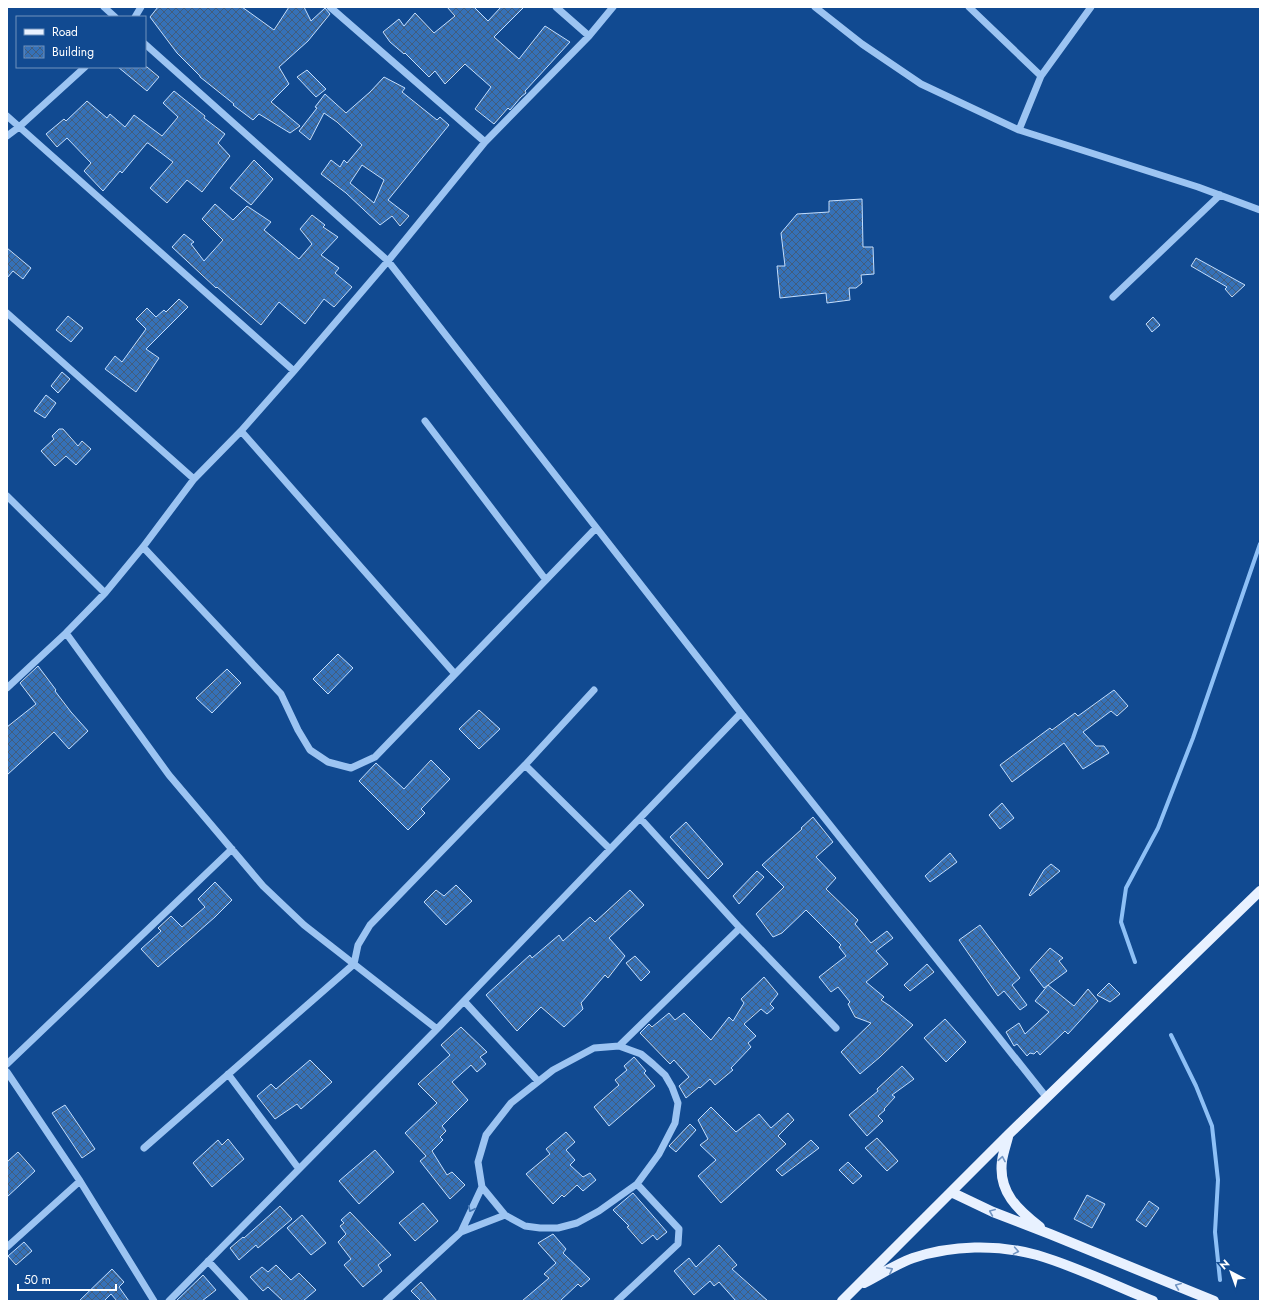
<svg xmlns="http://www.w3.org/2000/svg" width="1267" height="1308" viewBox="0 0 1267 1308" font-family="Jost,sans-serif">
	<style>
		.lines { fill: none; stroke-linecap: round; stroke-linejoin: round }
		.stream { stroke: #8ec0f6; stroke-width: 4 }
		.building { fill: url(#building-cross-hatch); stroke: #c4defd; fill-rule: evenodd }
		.minor { stroke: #9cc4f2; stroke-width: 7 }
		.major { stroke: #e8f1ff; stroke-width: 10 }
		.oneway { stroke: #7295c2 }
		.oneway2 { stroke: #4275b3 }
	</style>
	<defs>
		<pattern id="building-cross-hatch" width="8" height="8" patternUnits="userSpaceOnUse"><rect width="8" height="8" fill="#3571b8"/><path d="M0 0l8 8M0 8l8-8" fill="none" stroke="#425d7d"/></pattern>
	</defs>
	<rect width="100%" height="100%" fill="#114a91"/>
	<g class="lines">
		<path class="stream" d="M1135,962L1121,922L1126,888L1158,828L1193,738L1260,544
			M1171,1035L1196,1086L1212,1126L1218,1180L1215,1232L1220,1280"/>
	</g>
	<path class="building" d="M158,7H242L274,30L289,7H304L311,21L325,8L330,14L308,41L279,67L289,84L271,102L300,126L290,133L259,114L253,120L233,105L234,104L200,77V76L177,53L150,17Z
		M447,7H474L488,21L501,7H524L494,37L519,59L545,26L570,42L525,91L526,93L521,97L510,110L508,108L494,124L475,109L491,87L465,64L445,84L435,71L429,77L405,53L404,54L390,42L383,32L399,19L404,26L415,13L434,33L455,16Z
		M118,67H147L159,77L147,91Z
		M307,70L326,89L316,97L297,77Z
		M384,77L405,88L402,92L437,120L440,117L449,125L388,200L409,216L400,226L392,216L380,225L346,193L321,174L331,160L340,167L344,160L347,163L362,145L337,122L324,113L310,140L299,131L317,108L315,107L325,94L346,113L370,92ZM362,165L384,180L374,203L350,183Z
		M174,91L205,116L204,118L225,134L218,143L230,156L202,192L187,180L167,203L150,188L173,162L148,143H147L122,173L120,171L103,191L84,171L91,163L67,138L57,147L46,134L64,119L66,121L87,101L107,118L110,114L125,127L134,115L162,136L178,117L163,103Z
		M254,160L273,179L251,205L230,188Z
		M862,199L863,247H873L874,274L861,275L862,283L856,288H849L850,300L827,303L826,293L780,298L777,266H785L781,233L797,214L829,212V201Z
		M215,204L233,220L247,206L271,222L264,230L299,259L312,244L300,229L312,215L325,225L323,227L338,237L321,255L339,268L335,273L352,287L334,307L324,299L305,324L279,302L261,325L217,287L216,288L172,247L184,234L194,242L191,244L204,261L223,240L202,219Z
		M7,248L31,268L23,279L13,271L7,278Z
		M1196,258L1245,285L1232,297L1225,289L1227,287L1191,266Z
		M179,299L188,307L146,349L159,358L136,392L105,369L115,356L122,362L146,329L136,319L147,308L156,317L164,310L166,312Z
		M68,316L83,328L71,342L56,330Z
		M1153,317L1160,325L1152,332L1146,324Z
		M62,372L70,379L58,393L51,386Z
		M46,395L56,403L45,418L34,411Z
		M59,429H63L78,446L82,441L91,449L76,465L66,456L55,466L41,451L54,439L52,436Z
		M338,654L353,668L328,694L313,679Z
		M38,666L56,690L55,691L71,712L88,731L69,749L54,732L7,775V727L36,704L20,683Z
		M227,669L241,683L212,713L196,698Z
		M1114,690L1128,706L1117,716L1111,711L1083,732L1096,746H1104L1109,753L1083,769L1064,743L1012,782L1000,765L1050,728L1052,730L1075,713L1078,716Z
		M479,710L500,729L479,749L459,729Z
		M431,760L450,779L421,809L425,813L408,830L359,781L376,763L404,789Z
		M1002,803L1014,818L1000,829L989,815Z
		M813,817L833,842L816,857L836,878L826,889L858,920L855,924L871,943L887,931L893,938L876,951L888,964L866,982L884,997L881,1000L890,1006L913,1025L880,1057L860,1074L841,1052L871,1023L855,1017L848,1004L850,1002L838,987L831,992L819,977L846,956L839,947L841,945L806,910L782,933L773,937L756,914L784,887L762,865L802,829L801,828Z
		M686,822L723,864L708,879L670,837Z
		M950,853L957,862L930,882L925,876Z
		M1051,864L1060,871L1030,896L1029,895L1044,870Z
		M757,871L764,877L739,904L733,896Z
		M215,882L232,900L215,917L158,967L141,949L161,931L158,928L171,916L182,927L205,907L198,899Z
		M456,885L472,901L446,925L424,902L436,890L444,896Z
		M630,890L644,905L609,938L625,956L608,978L605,975L581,1003L583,1009L564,1027L541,1007L517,1031L486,995L530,955L532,958L559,935L563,941L590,917L595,922Z
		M980,925L1020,978L1012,985L1027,1005L1020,1010L1004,991L998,996L959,940Z
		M1050,948L1063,958L1059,961L1067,971L1048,985L1074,1006L1088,989L1098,1001L1068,1034L1065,1031L1040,1055L1037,1051L1034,1054L1030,1053L1027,1056L1017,1044L1014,1046L1006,1032L1019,1023L1025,1034L1049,1012L1035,1001L1048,985L1044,988L1030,970Z
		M635,956L650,972L641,981L626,963Z
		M927,964L934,972L910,991L904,985Z
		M764,977L778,994L770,1004L774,1008L767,1014L761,1009L744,1024L756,1036L748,1043L751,1047L731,1068L733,1070L715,1085L710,1079L700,1088L699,1087L686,1098L679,1086L689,1077L674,1060L670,1064L640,1033L649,1024L652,1027L669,1013L675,1020L684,1013L711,1040L729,1017L733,1021L744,1003L741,999Z
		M1109,983L1120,994L1110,1002L1097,995Z
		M945,1019L966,1042L946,1062L924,1038Z
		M461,1027L487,1052L480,1057L486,1064L477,1072L471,1065L452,1082L468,1100L442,1126L446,1131L440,1137L443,1140L432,1151L447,1175L452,1172L465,1185L450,1199L420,1161L426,1156L405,1133L437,1103L418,1084L450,1055L441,1045Z
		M634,1057L646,1071L644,1073L655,1086L609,1126L594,1107L619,1085L615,1080L627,1070L624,1066Z
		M310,1060L332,1082L301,1109L297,1104L275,1119L257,1096L271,1084L276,1089Z
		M902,1066L914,1079L892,1095L895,1097L884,1109L885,1110L878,1116L883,1121L867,1136L849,1115L878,1091L877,1089Z
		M65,1105L95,1149L82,1158L52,1113Z
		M711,1107L736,1132L759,1114L771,1128L788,1113L794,1120L778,1136L786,1144L721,1203L698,1176L716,1160L700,1145L708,1139L698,1120Z
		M690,1124L696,1130L676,1152L669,1146Z
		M566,1132L575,1142L566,1150L575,1160L570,1165L583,1177L590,1173L596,1180L583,1191L577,1185L564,1197L562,1195L553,1204L526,1174L550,1154L546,1149Z
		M877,1138L898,1161L887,1171L865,1148Z
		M228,1139L244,1159L212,1187L193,1163L218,1140L222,1145Z
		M811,1140L819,1148L782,1176L776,1170Z
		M375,1150L394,1172L359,1204L339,1181Z
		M18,1152L35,1171L7,1197V1162Z
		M848,1162L862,1176L853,1184L839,1170Z
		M633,1193L667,1232L657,1240L653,1235L642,1244L627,1227L629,1226L613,1210Z
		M1087,1195L1105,1204L1092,1228L1074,1219Z
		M1149,1201L1159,1208L1146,1227L1136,1220Z
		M423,1203L438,1221L415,1241L399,1223Z
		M280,1206L292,1219L258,1248L256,1245L239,1260L230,1248L243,1237L244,1238Z
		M350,1212L391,1255L378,1265L382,1271L363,1287L344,1265L351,1259L338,1242L346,1234L340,1226L344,1223L341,1220Z
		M302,1215L326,1243L311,1255L287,1228Z
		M553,1234L566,1249L563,1253L590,1279L581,1287L578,1284L560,1301H522L549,1278L544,1274L556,1263L538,1243Z
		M24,1242L32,1251L16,1265L8,1256Z
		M719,1245L737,1265L732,1269L768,1301H736L719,1282L714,1286L710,1281L694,1295L674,1271L689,1258L696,1267Z
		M276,1265L291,1280L299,1273L316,1290L303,1301H283L268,1287L263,1291L250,1277L262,1267L268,1272Z
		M112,1269L124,1282L119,1287L129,1301H117L111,1294L104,1301H79Z
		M203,1275L216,1290L202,1301H176Z
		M421,1282L437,1301H421L411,1291Z"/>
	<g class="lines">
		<path class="minor" d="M104,7L115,17
			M330,7L485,142
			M556,7L589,36
			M815,7L862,44L921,84L1019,130L1198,187L1260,210
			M969,7L1041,76
			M135,17L141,7
			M145,44L388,261L741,713L1047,1098
			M7,116L294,371
			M1019,130L1041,76L1091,7
			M7,136L19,127L85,67
			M1113,297L1220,195
			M7,313L194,479
			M425,421L546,580
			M241,431L455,674
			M7,496L105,593
			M143,547L281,694L298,730L310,750L328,762L351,768L375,757L596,528
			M66,633L169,775L263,886L304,925L437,1029
			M7,688L66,633L105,593L143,547L194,479L241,431L294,371L388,261L485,142L589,36L613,7
			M525,765L610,849
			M640,818L740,928L836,1028
			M464,1001L538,1081
			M619,1046L740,928
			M7,1064L232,849
			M7,1072L80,1181L154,1301
			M228,1074L299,1169
			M144,1148L354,964L358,945L370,925L525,765L594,690
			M461,1232L482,1187L478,1162L486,1135L511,1103L553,1070L594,1048L619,1046L641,1054L653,1064L665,1075L672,1087L678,1103L675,1123L659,1154L637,1184L599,1211L577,1223L558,1228H540L525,1226L505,1215L482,1187
			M7,1247L80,1181
			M208,1261L245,1301
			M169,1301L437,1029L741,713
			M386,1301L461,1232L505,1215
			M617,1301L678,1244L679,1229L637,1184"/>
		<path class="major" d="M1008,1137C1006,1145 1003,1153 1002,1161C998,1192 1018,1210 1040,1227
			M951,1192L993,1212L1050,1234L1214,1301
			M864,1283C880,1275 896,1264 913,1258C952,1245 997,1244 1037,1255C1075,1266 1116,1286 1153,1301
			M842,1301L1008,1135L1260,891"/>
	</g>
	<defs><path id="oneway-chevron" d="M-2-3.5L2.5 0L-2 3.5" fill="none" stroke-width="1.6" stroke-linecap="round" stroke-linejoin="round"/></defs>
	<g class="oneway">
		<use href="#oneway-chevron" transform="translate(1002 1159) rotate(-80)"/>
		<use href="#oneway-chevron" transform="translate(992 1212) rotate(-157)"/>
		<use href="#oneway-chevron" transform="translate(1016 1251) rotate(10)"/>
		<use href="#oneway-chevron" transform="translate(890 1270) rotate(-27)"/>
		<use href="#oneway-chevron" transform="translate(1178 1286) rotate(-158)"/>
	</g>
	<use class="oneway2" href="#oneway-chevron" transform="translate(471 1209) rotate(115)"/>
	<rect width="1267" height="1308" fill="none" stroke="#ffffff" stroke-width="16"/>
	<rect x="16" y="16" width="130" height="52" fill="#114a91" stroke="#7092bd"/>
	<rect x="24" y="29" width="20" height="6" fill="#e8f1ff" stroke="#7092bd"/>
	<text x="52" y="36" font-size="12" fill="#ffffff">Road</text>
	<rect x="24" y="46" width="20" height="12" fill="url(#building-cross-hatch)" stroke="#7092bd"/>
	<text x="52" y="56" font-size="12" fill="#ffffff">Building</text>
	<g transform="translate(1231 1272) rotate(319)" stroke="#114a91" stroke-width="3" paint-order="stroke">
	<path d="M0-3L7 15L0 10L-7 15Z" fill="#ffffff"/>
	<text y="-6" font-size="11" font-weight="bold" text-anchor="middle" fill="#ffffff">N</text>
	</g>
	<path d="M18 1284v6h98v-6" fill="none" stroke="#ffffff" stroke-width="2"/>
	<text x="24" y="1284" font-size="12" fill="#ffffff" stroke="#114a91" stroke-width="3" paint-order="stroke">50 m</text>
</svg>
